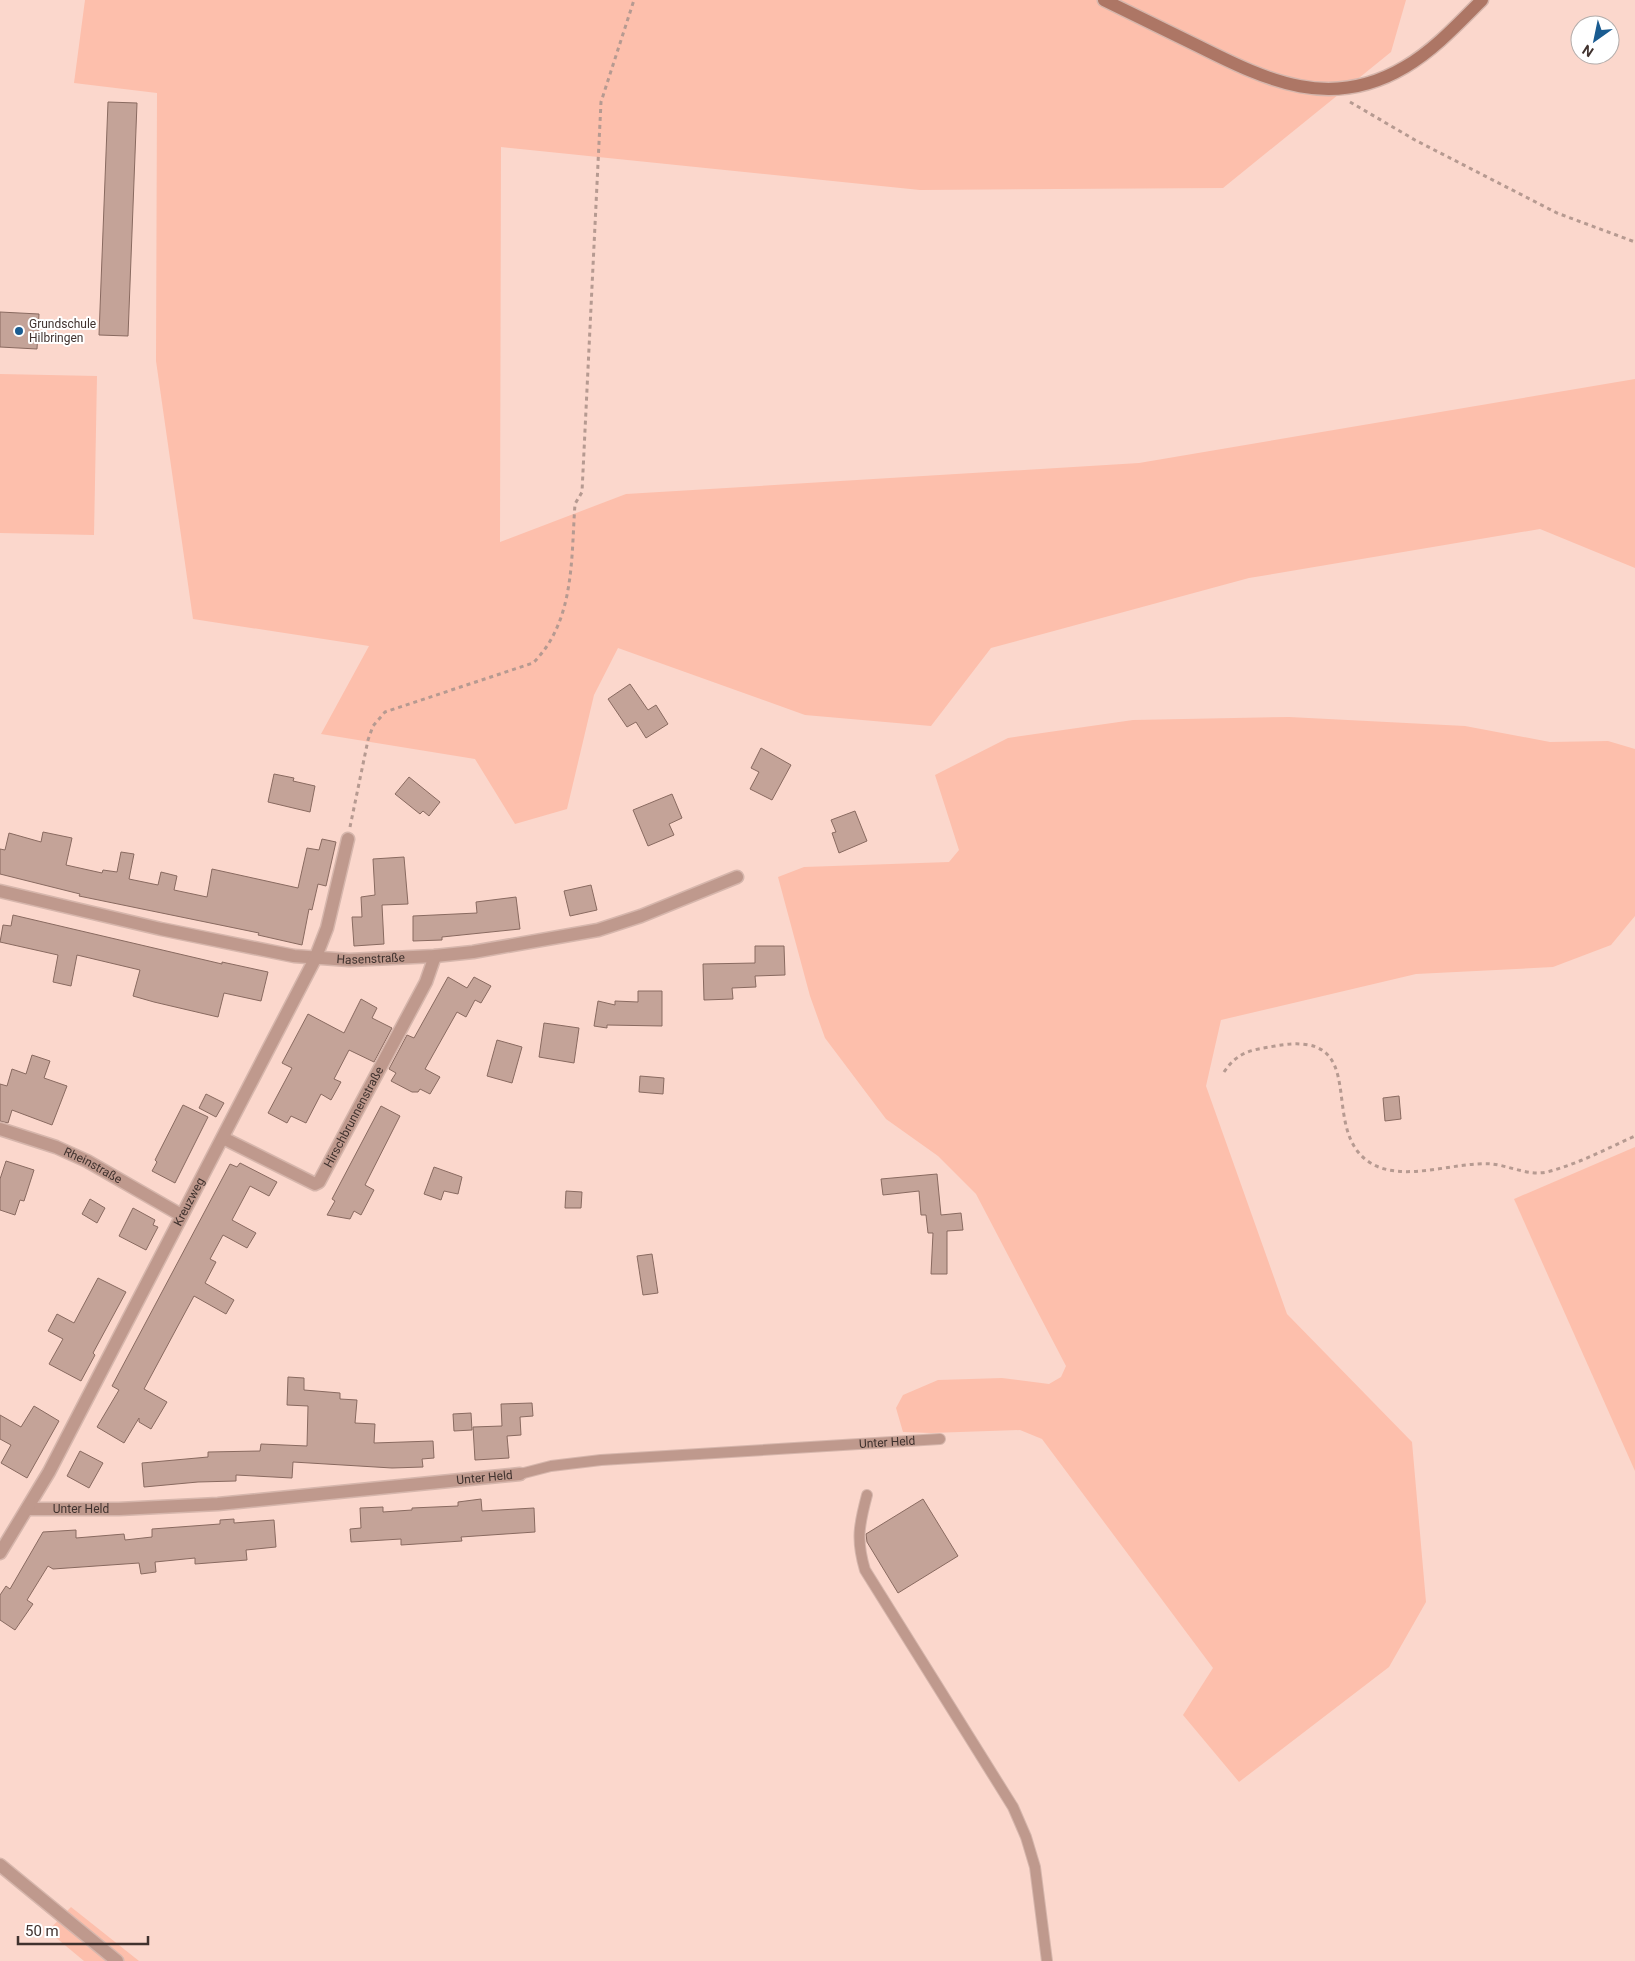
<svg xmlns="http://www.w3.org/2000/svg" width="1635" height="1961" viewBox="0 0 1635 1961" font-family="Roboto,sans-serif">
  <style>
    .green { fill: #fdbfac }
    .building { fill: #c4a398; stroke: #896a60 }
    .lines { fill: none; stroke-linecap: round; stroke-linejoin: round }
    .lane-casing { stroke: #d6b6ac; stroke-width: 12 }
    .street-casing { stroke: #d6b6ac; stroke-width: 15 }
    .secondary-casing { stroke: #d6b6ac; stroke-width: 15 }
    .path { stroke: #b69a91; stroke-width: 3; stroke-dasharray: 4 4; stroke-linecap: butt }
    .lane { stroke: #bf998d; stroke-width: 10 }
    .street { stroke: #bf998d; stroke-width: 12 }
    .secondary { stroke: #ad7665; stroke-width: 12 }
    .poi-dot { fill: #1a5c91; stroke: #fff; stroke-width: 2 }
    .labels { text-anchor: middle; stroke-width: 4; stroke-linejoin: round; paint-order: stroke }
    .poi-label { font-size: 12px; fill: #40322e; stroke: #fff; text-anchor: start }
    .street-label { font-size: 12px; fill: #40322e; stroke: #fff }
  </style>
  <rect width="100%" height="100%" fill="#fbd7cc"/>
  <g class="green">
    <polygon points="85,0 1406,0 1391,52 1223,188 920,190 501,147 500,542 626,494 1139,463 1635,379 1635,568 1540,529 1249,578 991,648 931,726 805,715 618,648 594,695 567,809 515,824 475,759 321,734 369,646 193,619 156,361 157,93 74,83"/>
    <polygon points="0,374 97,376 94,535 0,533"/>
    <polygon points="1289,717 1465,726 1550,742 1608,741 1635,749 1635,916 1611,945 1553,967 1416,974 1221,1020 1206,1086 1287,1314 1412,1442 1426,1602 1389,1667 1239,1782 1183,1715 1213,1668 1042,1439 1020,1430 931,1433 903,1432 896,1408 903,1395 938,1380 1002,1378 1049,1384 1061,1377 1066,1366 976,1194 938,1156 886,1119 825,1038 810,996 778,877 804,867 949,862 959,850 935,775 1008,738 1133,720"/>
    <polygon points="1635,1147 1635,1471 1514,1199"/>
    <polygon points="71,1907 139,1961 84,1961 48,1931"/>
  </g>
  <g class="building">
    <polygon points="108,102 137,103 128,336 99,335"/>
    <polygon points="0,312 39,314 37,349 0,347"/>
    <polygon points="630,684 648,710 656,705 668,724 646,738 636,722 627,727 608,699"/>
    <polygon points="761,748 791,765 772,800 750,789 759,772 751,768"/>
    <polygon points="274,774 294,778 293,781 315,786 310,812 268,802"/>
    <polygon points="409,777 440,802 429,816 423,811 420,814 395,794"/>
    <polygon points="672,794 682,818 669,824 674,835 648,846 633,810"/>
    <polygon points="855,811 867,841 839,853 832,833 836,832 831,820"/>
    <polygon points="43,832 72,838 66,865 102,873 103,870 117,872 121,852 134,854 129,879 158,885 161,872 177,876 174,890 207,897 212,869 298,888 307,848 319,850 322,839 336,842 326,886 318,884 312,910 309,909 302,945 258,935 259,933 79,896 80,894 0,874 0,849 5,850 9,833 41,842"/>
    <polygon points="404,857 408,904 382,905 384,944 354,946 352,917 362,917 361,897 375,895 373,859"/>
    <polygon points="591,885 597,910 570,916 564,891"/>
    <polygon points="516,897 520,929 442,937 442,940 413,941 413,916 477,913 476,902"/>
    <polygon points="13,915 222,964 222,962 268,972 261,1001 224,993 218,1017 154,1002 133,996 140,970 77,955 71,986 53,982 58,955 0,942 3,925 11,926"/>
    <polygon points="755,946 784,946 785,975 755,976 756,987 732,988 733,999 704,1000 703,964 755,963"/>
    <polygon points="448,977 467,988 474,977 491,986 481,1003 475,1000 466,1017 457,1012 425,1069 440,1077 430,1094 420,1089 418,1092 412,1092 391,1081 396,1073 389,1069 407,1035 414,1038"/>
    <polygon points="638,991 662,991 662,1026 607,1025 607,1028 594,1026 598,1001 615,1005 615,1001 638,1002"/>
    <polygon points="361,999 377,1008 372,1018 392,1028 374,1062 349,1050 334,1079 341,1082 331,1100 321,1094 306,1123 291,1116 287,1123 268,1113 292,1068 282,1063 308,1014 344,1033"/>
    <polygon points="544,1023 579,1028 574,1063 539,1057"/>
    <polygon points="497,1040 522,1047 512,1083 487,1076"/>
    <polygon points="32,1055 50,1061 44,1078 67,1086 52,1125 12,1110 8,1123 0,1121 0,1084 7,1086 12,1069 26,1074"/>
    <polygon points="640,1076 664,1078 663,1094 639,1092"/>
    <polygon points="206,1094 224,1103 216,1117 199,1108"/>
    <polygon points="1399,1096 1401,1119 1385,1121 1383,1098"/>
    <polygon points="183,1105 208,1117 175,1183 152,1171 157,1162 155,1160"/>
    <polygon points="381,1106 400,1116 365,1185 374,1190 361,1215 354,1211 350,1219 327,1215 335,1201 332,1199"/>
    <polygon points="6,1161 34,1170 24,1201 20,1200 15,1215 0,1210 0,1179"/>
    <polygon points="240,1163 277,1182 269,1196 250,1186 232,1220 256,1233 247,1248 223,1235 210,1259 216,1262 205,1283 234,1300 226,1314 194,1296 144,1389 167,1402 151,1429 139,1422 139,1418 124,1443 97,1427 119,1390 112,1386 230,1164 237,1167"/>
    <polygon points="434,1167 462,1177 458,1194 444,1191 441,1200 424,1194"/>
    <polygon points="937,1174 941,1215 961,1213 963,1230 947,1231 947,1274 931,1274 933,1233 928,1233 926,1215 921,1215 919,1191 883,1195 881,1179"/>
    <polygon points="566,1191 582,1192 581,1208 565,1208"/>
    <polygon points="90,1199 105,1208 97,1223 82,1214"/>
    <polygon points="133,1208 155,1220 153,1225 158,1227 146,1250 119,1236"/>
    <polygon points="652,1254 658,1293 643,1295 637,1256"/>
    <polygon points="98,1278 126,1292 93,1353 95,1355 81,1381 49,1364 63,1339 48,1331 57,1314 74,1323"/>
    <polygon points="288,1377 304,1378 304,1390 340,1393 340,1399 357,1400 355,1423 375,1424 374,1443 433,1441 434,1458 422,1459 423,1467 392,1468 293,1462 292,1478 236,1475 236,1481 198,1482 144,1487 142,1463 208,1457 208,1452 260,1451 261,1444 307,1446 308,1406 287,1405"/>
    <polygon points="532,1403 533,1416 520,1417 521,1435 507,1436 509,1458 475,1460 473,1427 502,1426 501,1404"/>
    <polygon points="34,1406 59,1421 27,1478 1,1463 11,1445 0,1439 0,1415 21,1427"/>
    <polygon points="471,1413 472,1430 454,1431 453,1414"/>
    <polygon points="80,1451 103,1463 89,1488 67,1476"/>
    <polygon points="481,1499 482,1511 534,1508 535,1532 461,1537 462,1541 401,1545 401,1539 351,1542 350,1529 361,1528 360,1508 383,1507 383,1512 412,1510 412,1508 458,1506 458,1502"/>
    <polygon points="923,1499 958,1556 898,1593 867,1542 866,1534"/>
    <polygon points="234,1519 234,1523 274,1520 276,1547 246,1550 247,1560 195,1564 195,1558 155,1562 156,1572 141,1574 139,1563 53,1569 48,1566 27,1600 33,1604 15,1630 0,1620 0,1595 6,1586 10,1589 43,1532 76,1530 76,1538 124,1534 125,1540 152,1537 152,1529 220,1524 220,1520"/>
  </g>
  <g class="lines">
    <defs>
      <g id="lane">
        <path id="s1" d="M520,1474L551,1466L601,1460L940,1439"/>
        <path d="M867,1495C859,1525 856,1540 865,1570L1013,1807L1026,1837L1035,1867L1047,1961"/>
      </g>
      <g id="street">
        <path id="s2" d="M0,891L161,929L294,956L349,960L435,956L473,952L598,930L641,916L737,877"/>
        <path id="s3" d="M0,1129L56,1147L87,1161L181,1215"/>
        <path id="s4" d="M223,1138L315,1184L319,1182L426,982L435,956"/>
        <path id="s5" d="M27,1509H119L218,1504L520,1474"/>
        <path id="s6" d="M0,1553L49,1472L315,959L327,928L348,839"/>
        <polyline points="0,1865 117,1961"/>
      </g>
      <path id="secondary" d="M1104,0C1136,16 1168,31 1200,47C1268,81 1331,111 1405,67C1434,50 1458,24 1482,0"/>
    </defs>
    <use href="#lane" class="lane-casing"/>
    <use href="#street" class="street-casing"/>
    <use href="#secondary" class="secondary-casing"/>
    <g class="path">
      <polyline points="1350,102 1415,140 1557,213 1635,242"/>
      <path d="M350,827L368,740L373,726L385,712L533,663C575,621 571,559 575,504L582,492L601,102L634,0"/>
      <path d="M1224,1072C1238,1051 1252,1050 1275,1046C1374,1028 1317,1127 1369,1162C1402,1184 1455,1161 1492,1164C1510,1166 1529,1176 1547,1172C1578,1164 1606,1149 1635,1136"/>
    </g>
    <use href="#lane" class="lane"/>
    <use href="#street" class="street"/>
    <use href="#secondary" class="secondary"/>
  </g>
  <circle class="poi-dot" cx="19" cy="331" r="5"/>
  <g class="labels">
    <g class="poi-label">
      <text x="29" y="328">Grundschule<tspan x="29" dy="14">Hilbringen</tspan></text>
    </g>
    <g class="street-label">
      <text dy="4" stroke="none"><textPath href="#s2" startOffset="378">Hasenstraße</textPath></text>
      <text dy="4" stroke="none"><textPath href="#s4" startOffset="181">Hirschbrunnenstraße</textPath></text>
      <text dy="4" stroke="none"><textPath href="#s3" startOffset="100">Rheinstraße</textPath></text>
      <text dy="4" stroke="none"><textPath href="#s6" startOffset="399">Kreuzweg</textPath></text>
      <text dy="4" stroke="none"><textPath href="#s1" startOffset="369">Unter Held</textPath></text>
      <text dy="4" stroke="none"><textPath href="#s5" startOffset="459">Unter Held</textPath></text>
      <text dy="4" stroke="none"><textPath href="#s5" startOffset="54">Unter Held</textPath></text>
    </g>
  </g>
  <g transform="translate(1595 40) rotate(213)"><circle r="24" fill="#ffffff" stroke="#b3adab"/>
  <path d="M0-4L9 19L0 12L-9 19Z" fill="#1a5c91"/>
  <text y="-8" font-size="14" font-weight="bold" text-anchor="middle" fill="#40322e">N</text>
  </g>
  <path d="M18 1936v8h130v-8" fill="none" stroke="#40322e" stroke-width="2.5"/>
  <text x="25" y="1936" font-size="15" fill="#40322e" stroke="#ffffff" stroke-width="4" paint-order="stroke">50 m</text>
</svg>
